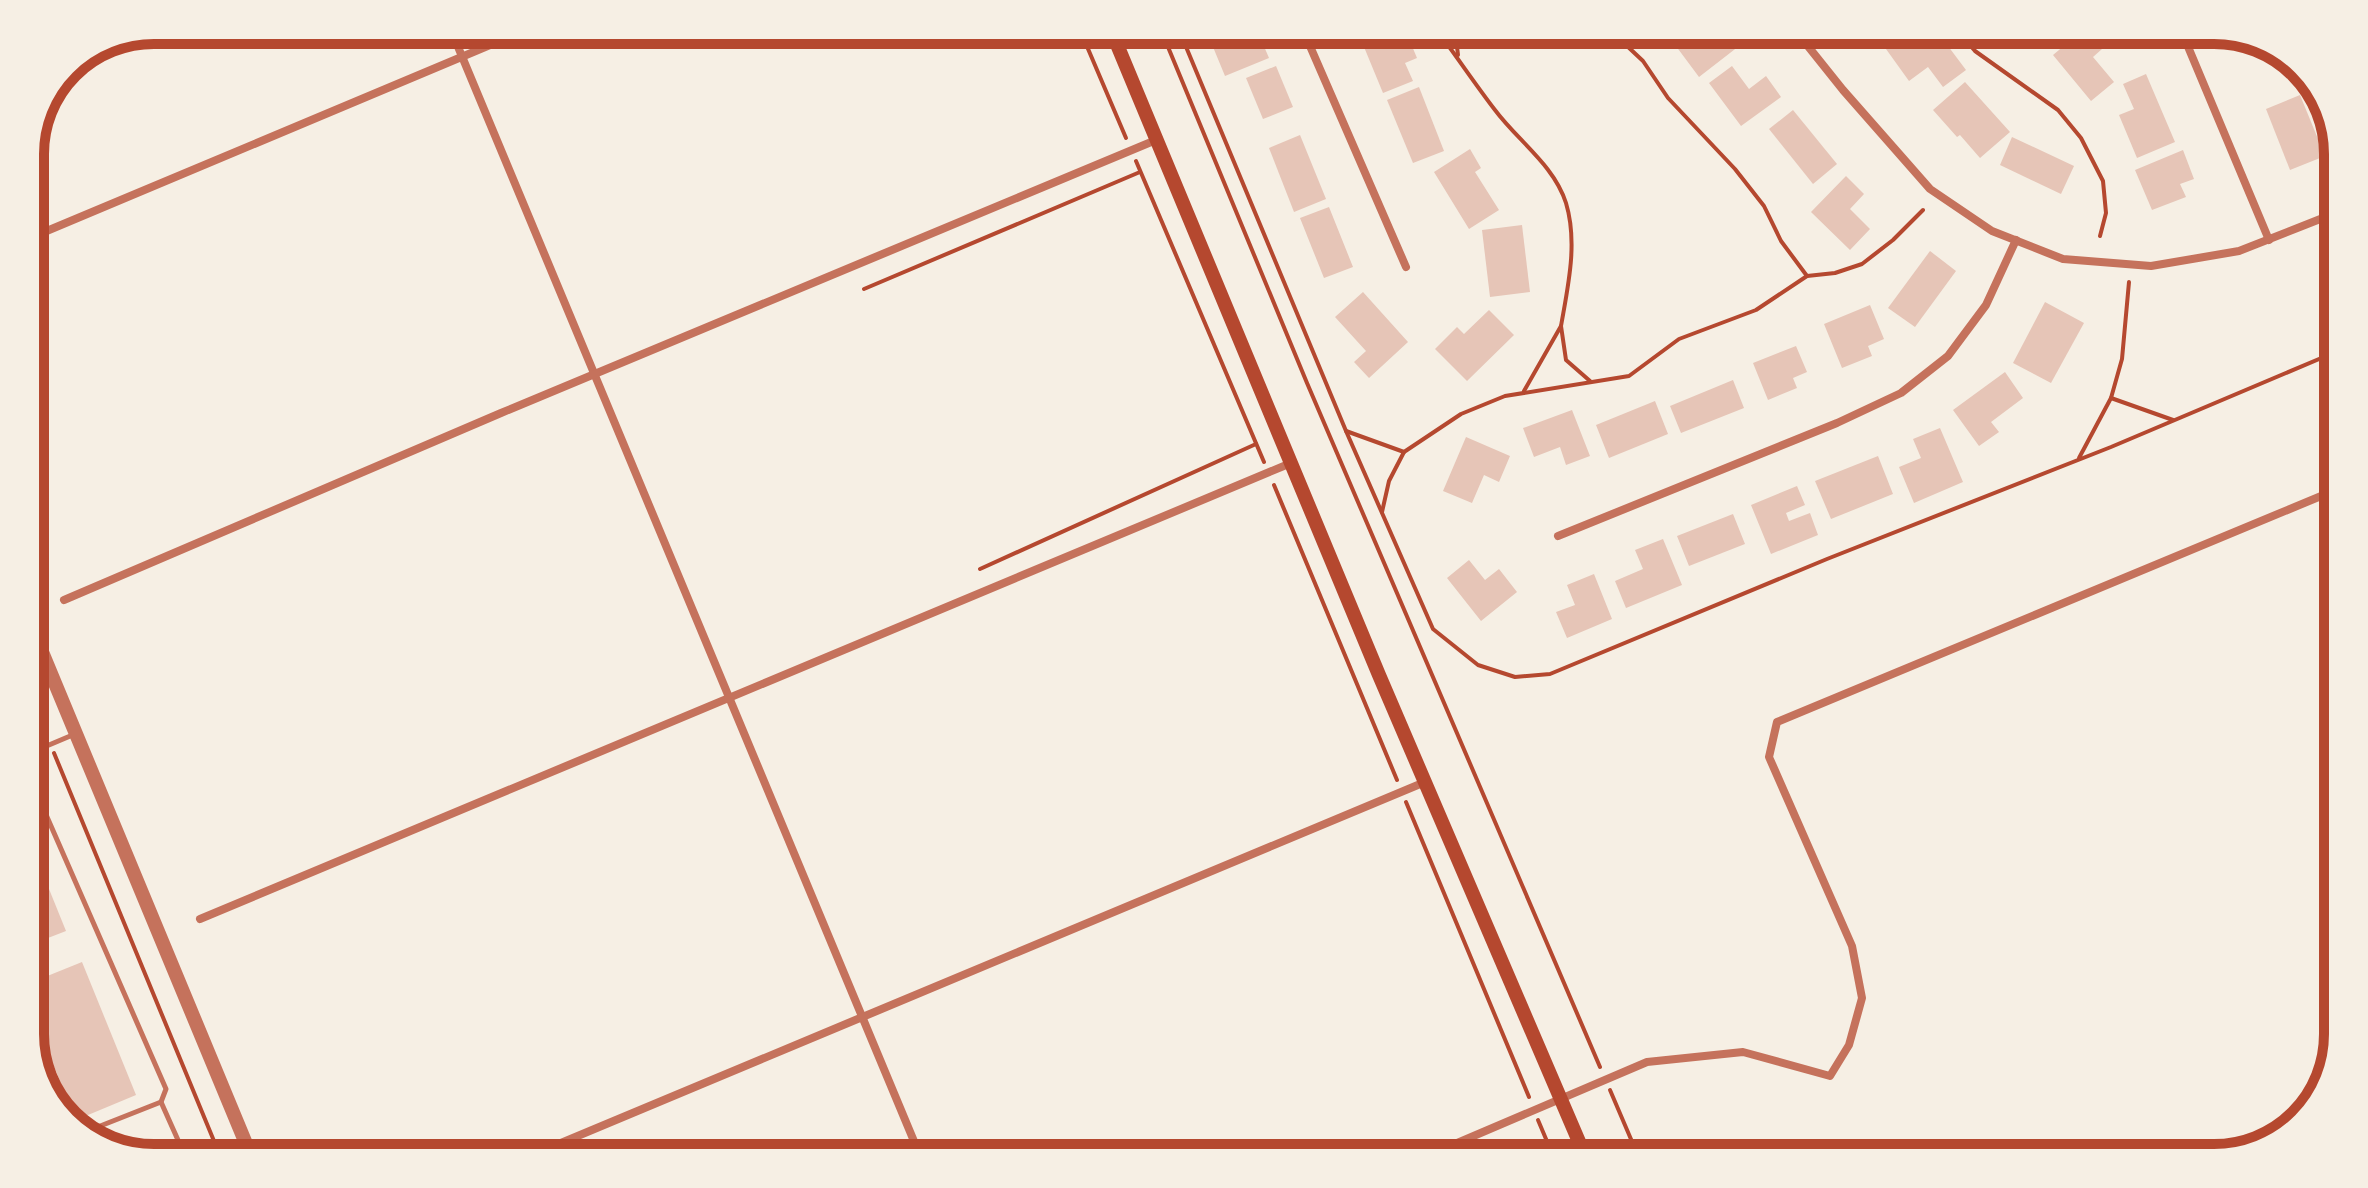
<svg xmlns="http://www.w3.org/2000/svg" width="2368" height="1188" viewBox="0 0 2368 1188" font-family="Commissioner,sans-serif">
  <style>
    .building { fill: #e6c5b7 }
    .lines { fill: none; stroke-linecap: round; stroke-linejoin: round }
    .path { stroke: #b5482f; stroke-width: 4 }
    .service { stroke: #c5725c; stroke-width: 5 }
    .minor { stroke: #c5725c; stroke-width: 8 }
    .tertiary { stroke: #c5725c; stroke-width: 14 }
    .secondary { stroke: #b5482f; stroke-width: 14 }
    .rim { fill: none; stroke: #b5482f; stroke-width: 10 }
  </style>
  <rect width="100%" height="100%" fill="#f6efe4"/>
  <g class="building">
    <polygon points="1206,30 1243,30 1245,34 1257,30 1269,58 1225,76"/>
    <polygon points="1357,30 1391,30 1397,44 1409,39 1417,58 1405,63 1413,81 1383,93"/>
    <polygon points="1664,30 1704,30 1707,34 1713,30 1727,30 1739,46 1699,77"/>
    <polygon points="1912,30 1936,30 1966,70 1943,87 1928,67 1909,81 1886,49"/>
    <polygon points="2083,30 2086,30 2102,49 2093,57 2114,82 2091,101 2053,55"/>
    <polygon points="1276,66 1293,107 1263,119 1246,78"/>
    <polygon points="1732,66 1749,89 1766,76 1781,97 1741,126 1709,83"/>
    <polygon points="2146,74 2175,142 2137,158 2119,115 2134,109 2123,84"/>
    <polygon points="1965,82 2010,132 1980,158 1960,135 1957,137 1933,110"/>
    <polygon points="1419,87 1444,151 1413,163 1387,100"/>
    <polygon points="2300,95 2325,156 2290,170 2266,109"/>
    <polygon points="1793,110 1837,164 1813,184 1769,129"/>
    <polygon points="1300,135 1326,199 1294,212 1269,148"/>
    <polygon points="2012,137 2074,166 2061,194 2000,165"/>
    <polygon points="1470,149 1481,168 1475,172 1499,210 1469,229 1434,172"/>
    <polygon points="2183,150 2194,179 2180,184 2186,197 2152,210 2135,170"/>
    <polygon points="1846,176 1864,194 1850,209 1870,229 1850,250 1811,212"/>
    <polygon points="1329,207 1353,267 1324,278 1300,218"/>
    <polygon points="1522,225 1530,292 1490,297 1482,230"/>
    <polygon points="1930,251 1956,271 1915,327 1888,308"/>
    <polygon points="1363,292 1408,342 1369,378 1354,362 1366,351 1335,317"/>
    <polygon points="2045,302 2084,323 2051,383 2013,363"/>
    <polygon points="1870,305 1884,339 1868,346 1872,356 1842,368 1824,324"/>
    <polygon points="1489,310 1514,335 1467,381 1435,349 1457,327 1464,334"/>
    <polygon points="1796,346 1807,372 1793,378 1797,388 1768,400 1753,363"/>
    <polygon points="2005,372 2023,398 1991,422 1999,432 1979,446 1953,410"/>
    <polygon points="1733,380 1744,408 1681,433 1670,406"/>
    <polygon points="1655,401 1668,434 1609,458 1596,425"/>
    <polygon points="1572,410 1590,456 1566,465 1560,447 1534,457 1523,428"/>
    <polygon points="1940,428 1963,482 1914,503 1899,467 1921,458 1913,439"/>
    <polygon points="1466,437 1510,456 1499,482 1484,475 1472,503 1443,491"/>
    <polygon points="1878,456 1893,494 1831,519 1815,481"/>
    <polygon points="1797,486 1805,505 1786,513 1789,521 1810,513 1818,535 1771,554 1751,505"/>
    <polygon points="1733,514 1745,544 1689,566 1677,536"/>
    <polygon points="1663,539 1682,585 1626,608 1615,581 1643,569 1635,550"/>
    <polygon points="1469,560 1485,580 1499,569 1517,592 1481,621 1447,578"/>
    <polygon points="1594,574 1612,619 1567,638 1556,612 1575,605 1567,585"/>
    <polygon points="30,842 66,931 30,945"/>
    <polygon points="82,962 136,1095 76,1120 30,1008 30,983"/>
  </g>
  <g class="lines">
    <g class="path">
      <polyline points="1080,30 1126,138"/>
      <polyline points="1161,30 1307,383 1600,1067"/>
      <polyline points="1179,30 1346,431 1433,629 1478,665 1515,677 1550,674 1827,559 2111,447 2338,351"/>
      <path d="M1437,30C1457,57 1475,84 1495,110C1518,141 1554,165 1566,203C1578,243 1568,286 1561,326"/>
      <polyline points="1455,30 1458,55"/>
      <polyline points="1610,30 1643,61 1668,98 1735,169 1764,206 1781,241 1807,276"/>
      <polyline points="1957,30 1975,51 2058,110 2081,138 2103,181 2106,213 2100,236"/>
      <polyline points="1965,39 1967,30"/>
      <polyline points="1136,161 1264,462"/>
      <polyline points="864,289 1140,172"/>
      <polyline points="1524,391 1561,326 1566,360 1590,381"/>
      <polyline points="2111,398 2173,420"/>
      <polyline points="1346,431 1404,452 1389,481 1382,512"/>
      <polyline points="1404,452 1461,414 1505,396 1629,376 1679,339 1756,310 1807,276 1835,273 1862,264 1893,240 1923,210"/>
      <polyline points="2079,458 2111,398 2122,359 2129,282"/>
      <polyline points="1274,485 1397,780"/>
      <polyline points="980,569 1256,444"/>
      <polyline points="30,696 46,734"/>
      <polyline points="54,753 221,1158"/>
      <polyline points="1406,802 1529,1097"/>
      <polyline points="1610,1090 1639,1158"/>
      <polyline points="1538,1120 1554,1158"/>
    </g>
    <g class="service">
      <polyline points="30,753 75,734"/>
      <polyline points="30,778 166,1089 161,1102 85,1132"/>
      <polyline points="161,1102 186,1158"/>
    </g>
    <g class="minor">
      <polyline points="451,30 921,1158"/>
      <polyline points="1303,30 1406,267"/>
      <polyline points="1795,30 1843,90 1930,189 1992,231 2063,259 2151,266 2239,251 2338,212"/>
      <polyline points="2181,30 2269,240"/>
      <polyline points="30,238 526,30"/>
      <polyline points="1558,536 1837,423 1901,393 1948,356 1986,305 2016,240"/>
      <polyline points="64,600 501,413 1156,140"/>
      <polyline points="200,919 1291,463"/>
      <polyline points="525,1158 1425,782"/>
      <polyline points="1422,1158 1647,1062 1743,1052 1830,1076 1849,1045 1862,998 1852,946 1769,757 1777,722 2338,489"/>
    </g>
    <polyline class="tertiary" points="30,623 252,1158"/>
    <polyline class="secondary" points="1111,30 1379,675 1586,1158"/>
  </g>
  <path d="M0 0H2368V1188H0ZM154 44H2214A110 110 0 0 1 2324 154V1034A110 110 0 0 1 2214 1144H154A110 110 0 0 1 44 1034V154A110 110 0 0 1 154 44Z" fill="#f6efe4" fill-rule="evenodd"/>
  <path class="rim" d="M154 44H2214A110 110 0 0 1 2324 154V1034A110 110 0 0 1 2214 1144H154A110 110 0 0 1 44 1034V154A110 110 0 0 1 154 44Z"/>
</svg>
